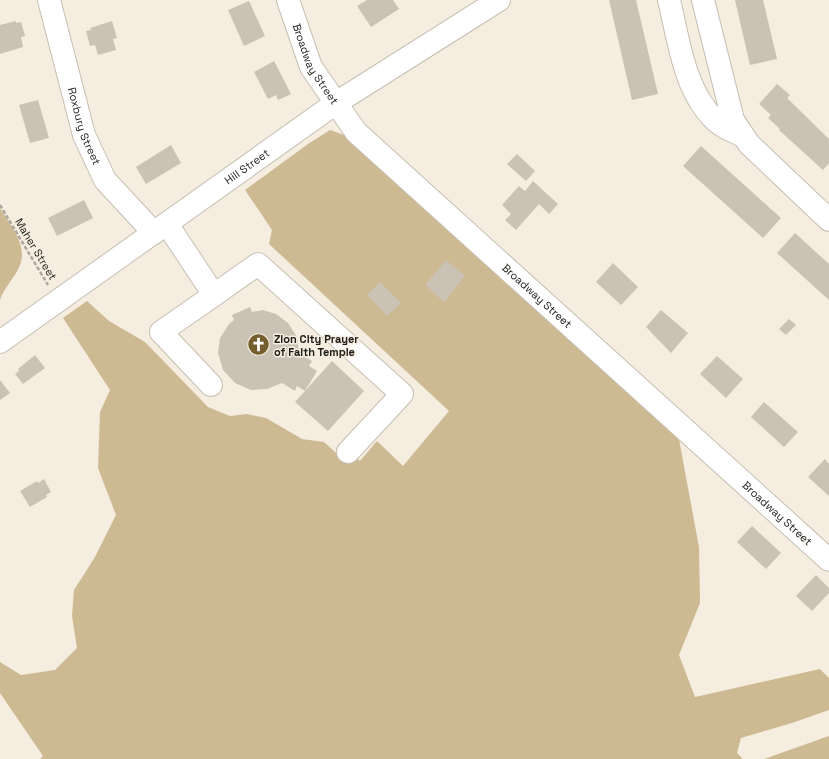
<svg xmlns="http://www.w3.org/2000/svg" width="829" height="759" viewBox="0 0 829 759" font-family="'Space Grotesk',sans-serif">
  <style>
    .green { fill: #ceba92 }
    .building { fill: #c9c2b5 }
    .lines { fill: none; stroke-linecap: round; stroke-linejoin: round }
    .minor-casing { stroke: #c6bfb2; stroke-width: 24 }
    .path { stroke: #ada79d; stroke-width: 2.5; stroke-dasharray: 4 2; stroke-linecap: butt }
    .minor { stroke: #fff; stroke-width: 22 }
    .labels { text-anchor: middle; stroke-width: 3; stroke-linejoin: round; paint-order: stroke }
    .street-label { font-size: 11px; fill: #1d1b16; stroke: #f4ede0 }
    .poi-label { font-size: 11px; font-weight: bold; fill: #1d1b16; stroke: #f4ede0; text-anchor: start }
  </style>
  <rect width="100%" height="100%" fill="#f4ede0"/>
  <g class="green">
    <polygon points="330,130 347,136 678,434 699,547 700,603 679,655 695,697 820,669 829,678 829,710 792,723 741,738 737,753 743,759 40,759 43,756 0,693 0,662 21,675 55,670 77,648 72,616 74,590 95,557 116,515 98,468 100,412 110,390 63,318 87,301 109,321 145,342 208,407 230,416 247,414 266,418 302,439 324,442 344,460 350,453 360,461 377,441 403,466 449,411 269,244 272,230 245,190 308,144"/>
    <path d="M0,208C10,225 28,244 20,265C15,278 4,287 0,300Z"/>
    <polygon points="829,736 829,759 764,759 826,737"/>
  </g>
  <g class="building">
    <polygon points="367,0 393,0 399,9 371,27 357,6"/>
    <polygon points="609,0 636,0 658,94 632,100"/>
    <polygon points="735,0 763,0 777,59 750,65"/>
    <polygon points="249,1 265,36 244,46 228,10"/>
    <polygon points="16,21 16,23 21,22 25,36 21,37 23,47 0,54 0,25"/>
    <polygon points="112,21 117,38 113,39 116,50 98,55 95,45 90,46 86,31 91,30 90,28"/>
    <polygon points="274,61 291,94 278,100 276,95 268,99 254,72"/>
    <polygon points="777,84 790,95 787,98 829,139 829,163 823,170 779,130 780,129 768,118 771,115 759,104"/>
    <polygon points="38,100 49,138 30,143 19,105"/>
    <polygon points="171,145 181,163 146,184 136,167"/>
    <polygon points="701,146 781,218 763,238 683,166"/>
    <polygon points="517,154 535,171 526,181 507,164"/>
    <polygon points="533,181 558,204 549,214 539,204 516,230 505,220 511,214 502,205 519,186 525,191"/>
    <polygon points="84,200 93,218 57,236 48,218"/>
    <polygon points="795,233 829,264 829,300 777,253"/>
    <polygon points="446,260 465,276 444,302 425,285"/>
    <polygon points="613,263 638,287 621,305 596,282"/>
    <polygon points="380,282 401,303 387,316 367,295"/>
    <polygon points="250,307 252,312 263,310 276,314 288,323 297,337 299,353 312,361 309,366 317,371 305,391 332,361 364,391 328,431 295,402 305,391 297,386 295,391 282,383 267,389 251,390 235,383 223,370 218,353 220,338 229,324 234,320 232,315"/>
    <polygon points="661,310 688,333 671,353 646,327"/>
    <polygon points="789,319 796,325 786,335 779,329"/>
    <polygon points="35,355 45,368 23,384 15,374 19,371 18,369"/>
    <polygon points="717,356 743,379 726,398 700,374"/>
    <polygon points="0,380 10,393 0,400"/>
    <polygon points="764,402 798,432 784,447 751,417"/>
    <polygon points="825,459 829,464 829,496 808,477"/>
    <polygon points="44,479 51,492 46,495 47,497 30,507 20,491 37,481 38,483"/>
    <polygon points="752,526 781,553 766,569 737,542"/>
    <polygon points="816,575 829,588 829,593 812,611 796,596"/>
  </g>
  <g class="lines">
    <defs>
      <g id="minor">
        <path id="s1" d="M49,0L84,135L105,180L154,233"/>
        <path id="s2" d="M288,0L311,67L356,132L829,560"/>
        <path d="M669,0C679,41 684,91 716,121C723,128 735,132 743,136"/>
        <polyline points="703,0 733,120 749,144 829,220"/>
        <polyline points="167,224 214,295 258,264 402,394 348,452"/>
        <path id="s3" d="M0,342L336,103L499,0"/>
        <polyline points="211,385 161,332 214,295"/>
      </g>
    </defs>
    <use href="#minor" class="minor-casing"/>
    <polyline class="path" points="0,205 48,285"/>
    <use href="#minor" class="minor"/>
  </g>
  <defs>
    <symbol id="church-disc" viewBox="-11 -11 22 22"><circle r="9.5" fill="#745e2e" stroke="#f4ede0"/><path d="M-1.2-6h2.4v3.5h3.3v2.4h-3.3V6h-2.4V-.1h-3.3v-2.4h3.3Z" fill="#fff"/></symbol>
  </defs>
  <g fill-rule="evenodd">
    <use href="#church-disc" x="246" y="332" width="25" height="25"/>
  </g>
  <g class="labels">
    <g class="street-label">
      <text dy="4" stroke="none"><textPath href="#s2" startOffset="70">Broadway Street</textPath></text>
      <text dy="4" stroke="none"><textPath href="#s1" startOffset="131">Roxbury Street</textPath></text>
      <text dy="4" stroke="none"><textPath href="#s3" startOffset="303">Hill Street</textPath></text>
      <text transform="translate(36 249) rotate(59)" y="4">Maher Street</text>
      <text dy="4" stroke="none"><textPath href="#s2" startOffset="394">Broadway Street</textPath></text>
      <text dy="4" stroke="none"><textPath href="#s2" startOffset="718">Broadway Street</textPath></text>
    </g>
    <g class="poi-label">
      <text x="274" y="343">Zion City Prayer<tspan x="274" dy="13">of Faith Temple</tspan></text>
    </g>
  </g>
</svg>
